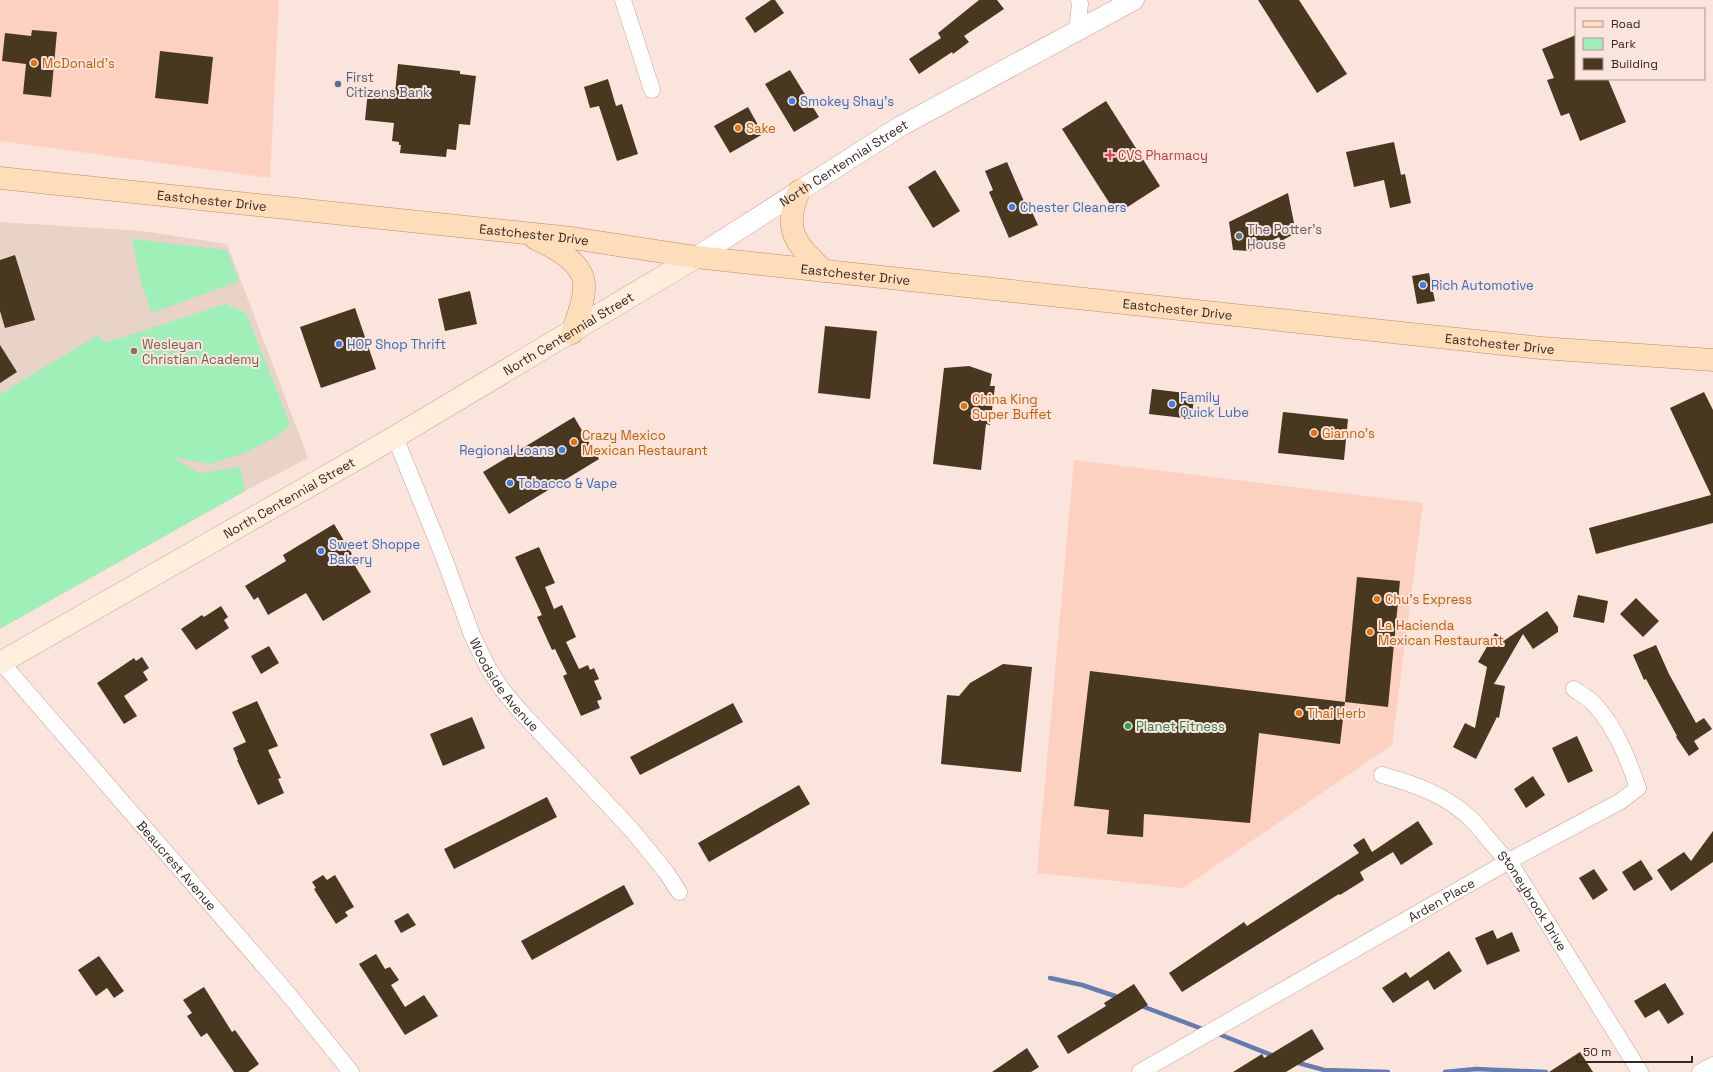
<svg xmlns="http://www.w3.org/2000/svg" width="1713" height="1072" viewBox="0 0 1713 1072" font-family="'Space Grotesk',sans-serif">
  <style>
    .built { fill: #fdd1c0 }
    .education { fill: #e9d3c8 }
    .green { fill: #9fefb9 }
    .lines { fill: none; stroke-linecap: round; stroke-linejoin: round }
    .stream { stroke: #647cb0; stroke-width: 4.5 }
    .building { fill: #48381f }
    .minor-casing { stroke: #c7a497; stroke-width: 17 }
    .tertiary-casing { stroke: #c7a497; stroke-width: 21 }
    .secondary-casing { stroke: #c7a497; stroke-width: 23 }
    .primary-casing { stroke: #b88f67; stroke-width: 23 }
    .minor { stroke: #fff; stroke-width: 16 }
    .tertiary { stroke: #fff; stroke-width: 20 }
    .secondary { stroke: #ffeedc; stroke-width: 22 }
    .primary { stroke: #feddba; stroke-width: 22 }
    .food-dot { fill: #e8710a; stroke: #fae4db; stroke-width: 1.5 }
    .service-dot { fill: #5c6f8a; stroke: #fae4db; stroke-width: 1.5 }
    .shop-dot { fill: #3f7fe0; stroke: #fae4db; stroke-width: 1.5 }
    .health-dot { fill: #e0444e; stroke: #fae4db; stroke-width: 1.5 }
    .worship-dot { fill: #6b7280; stroke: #fae4db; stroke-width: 1.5 }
    .education-dot { fill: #8d6e63; stroke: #fae4db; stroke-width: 1.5 }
    .leisure-dot { fill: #2e9e5b; stroke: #fae4db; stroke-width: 1.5 }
    .labels { text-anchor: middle; stroke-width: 4; stroke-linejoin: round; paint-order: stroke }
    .food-label { font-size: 13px; fill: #c56008; stroke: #fae4db; text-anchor: start }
    .service-label { font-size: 13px; fill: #4e5e75; stroke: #fae4db; text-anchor: start }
    .shop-label { font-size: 13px; fill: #366cbe; stroke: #fae4db; text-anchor: start }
    .health-label { font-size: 13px; fill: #be3a42; stroke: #fae4db; text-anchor: start }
    .street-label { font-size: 13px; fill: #352823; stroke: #fae4db }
    .worship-label { font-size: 13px; fill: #5b616d; stroke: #fae4db; text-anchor: start }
    .education-label { font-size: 13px; fill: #785e54; stroke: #fae4db; text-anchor: start }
    .leisure-label { font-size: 13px; fill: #27864d; stroke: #fae4db; text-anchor: start }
  </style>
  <rect width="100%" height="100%" fill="#fae4db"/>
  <g class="built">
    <polygon points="0,0 279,0 270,178 0,141"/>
    <polygon points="1074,460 1423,503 1392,745 1183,888 1037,873"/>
  </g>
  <polygon class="education" points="0,222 142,231 227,244 308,458 245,491 0,629"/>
  <g class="green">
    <polygon points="132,239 227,250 239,281 152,313 141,283"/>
    <polygon points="225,304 246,313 290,424 278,436 245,453 210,464 171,457 200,473 240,467 245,491 3,627 0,626 0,394 98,335 105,343"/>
  </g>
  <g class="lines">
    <g class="stream">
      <polyline points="1050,978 1082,985 1121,998"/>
      <polyline points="1139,1005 1205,1030"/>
      <polyline points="1216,1033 1274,1056"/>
      <polyline points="1295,1062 1324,1070 1388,1072"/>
      <polyline points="1445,1072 1476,1069 1546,1072"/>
    </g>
  </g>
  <g class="building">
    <polygon points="771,0 775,0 784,13 755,33 745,18"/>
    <polygon points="979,0 997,0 1004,9 964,36 969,42 953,54 952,52 919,74 909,59 941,38 938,33"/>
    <polygon points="1258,0 1299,0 1347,74 1317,93"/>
    <polygon points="32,30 57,32 51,97 23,94 26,64 2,61 5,33 31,36"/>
    <polygon points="1576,35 1576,79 1608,79 1626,122 1580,141 1569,113 1561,116 1547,80 1554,78 1542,49"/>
    <polygon points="160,51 213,57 208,104 155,98"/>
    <polygon points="398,64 460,71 460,74 476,76 470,125 459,124 456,150 447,149 446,157 400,153 401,145 399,145 399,142 392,141 394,123 365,120 368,90 395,93"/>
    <polygon points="790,70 819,117 794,132 765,84"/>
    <polygon points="608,79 616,106 622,104 638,154 617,161 599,106 590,108 584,87"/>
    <polygon points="1106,101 1160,186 1126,208 1110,204 1062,129"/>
    <polygon points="748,107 763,134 730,153 714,126"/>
    <polygon points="1394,142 1401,175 1405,174 1411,203 1390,208 1384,180 1354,187 1346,152"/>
    <polygon points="1007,162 1029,213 1032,212 1038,225 1009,238 989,192 993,190 985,171"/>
    <polygon points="935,170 960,211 933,228 908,187"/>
    <polygon points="1288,193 1296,233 1281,241 1279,237 1250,251 1233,250 1229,222"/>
    <polygon points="15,255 35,320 5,328 0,311 0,260"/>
    <polygon points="1429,273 1435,301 1417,304 1412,276"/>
    <polygon points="470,291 477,324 445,331 438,299"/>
    <polygon points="355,308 376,369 321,388 300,327"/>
    <polygon points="825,326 877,331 870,399 818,393"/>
    <polygon points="0,345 17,372 0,383"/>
    <polygon points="969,366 992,374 990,386 995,386 990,425 986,424 981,470 933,464 944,368"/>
    <polygon points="1152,389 1194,394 1192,419 1149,414"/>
    <polygon points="1704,392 1713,410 1713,523 1596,554 1589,528 1711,495 1670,408"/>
    <polygon points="1283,412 1348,419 1344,460 1278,453"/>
    <polygon points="574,417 599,459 509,514 483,472"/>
    <polygon points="334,524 352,554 349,556 371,592 323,621 306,593 268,615 258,597 254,600 245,586 286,561 283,555"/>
    <polygon points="539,547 555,583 545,587 554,609 562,605 576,637 566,642 579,669 588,665 590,670 594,668 599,679 594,681 602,699 597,701 600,708 581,716 563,676 567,674 555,649 552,650 537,617 542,615 515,557"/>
    <polygon points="1357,577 1400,581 1388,707 1345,702"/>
    <polygon points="1578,595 1608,601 1604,623 1573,617"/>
    <polygon points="1636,598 1659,621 1643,637 1620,614"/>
    <polygon points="221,606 228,617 224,620 229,628 196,650 181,629 202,615 204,617"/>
    <polygon points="1547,611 1558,627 1558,632 1533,649 1523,634 1494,684 1505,686 1499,718 1497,717 1476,759 1453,747 1465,723 1475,728 1487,667 1478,662 1495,633 1505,640"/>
    <polygon points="1656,645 1669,674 1696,723 1704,718 1712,729 1694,741 1699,749 1689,756 1676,737 1677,736 1646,679 1644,680 1633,655"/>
    <polygon points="269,646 279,663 261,674 251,656"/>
    <polygon points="142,657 149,668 143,672 148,680 124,696 137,716 124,724 97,683 134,658 136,661"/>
    <polygon points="1003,664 1032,667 1021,772 941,764 947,695 959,696 970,683"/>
    <polygon points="1090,671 1345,702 1340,744 1259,733 1250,823 1144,814 1143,837 1107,834 1109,810 1074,806"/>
    <polygon points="257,701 278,746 268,750 281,778 278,779 284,793 258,805 237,760 238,760 233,748 246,742 232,712"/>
    <polygon points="733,703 743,722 640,775 630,757"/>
    <polygon points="472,717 485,748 443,766 430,734"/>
    <polygon points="1577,736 1593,771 1568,783 1552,748"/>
    <polygon points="1533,776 1545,795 1526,808 1514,789"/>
    <polygon points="799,785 810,804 709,862 698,843"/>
    <polygon points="547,797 557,817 454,869 444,849"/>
    <polygon points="1418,821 1433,844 1401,865 1393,852 1360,872 1364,880 1340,895 1339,894 1182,992 1169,973 1244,922 1247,926 1359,853 1353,845 1364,838 1372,852"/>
    <polygon points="1713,831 1713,862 1671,891 1657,870 1684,852 1691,861"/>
    <polygon points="1641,860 1653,879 1634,891 1622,872"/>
    <polygon points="1594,869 1608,890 1593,900 1579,878"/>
    <polygon points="323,875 327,880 335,875 354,907 345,912 348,916 336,924 314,889 316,888 312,882"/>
    <polygon points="624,885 634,904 532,960 521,941"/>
    <polygon points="408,913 416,925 401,933 394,921"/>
    <polygon points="1493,930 1497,939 1512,932 1520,951 1487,965 1475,938"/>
    <polygon points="1449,951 1462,971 1434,990 1428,980 1393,1003 1382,988 1406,972 1410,978"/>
    <polygon points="376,954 385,969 390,967 399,980 391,985 405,1007 424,995 438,1016 405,1035 359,964"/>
    <polygon points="99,956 124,991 114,998 107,988 96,996 78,970"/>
    <polygon points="1665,983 1684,1014 1668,1024 1659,1010 1645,1018 1634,1001"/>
    <polygon points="1134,984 1148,1005 1068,1054 1057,1036 1106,1006 1104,1003"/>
    <polygon points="204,987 232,1032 235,1030 259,1064 248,1072 234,1072 207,1033 201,1037 187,1016 192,1013 183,1000"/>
    <polygon points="1312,1029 1324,1049 1286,1072 1233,1072 1262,1054 1264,1058"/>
    <polygon points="1027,1048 1039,1067 1031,1072 992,1072"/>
    <polygon points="1580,1052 1593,1072 1549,1072"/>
  </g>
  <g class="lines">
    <defs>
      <g id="minor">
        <polyline points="623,0 652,90"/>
        <polyline points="1077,31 1080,4 1079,0"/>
        <path id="s1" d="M395,437L444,558L472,635L487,666L501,688L519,710L631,829L666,872L679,892"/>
        <path id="s2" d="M1,662L284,989L351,1072"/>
        <path id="s3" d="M1382,775C1414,784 1447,795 1472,820C1485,833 1494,849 1509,861L1640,1072"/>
        <path id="s4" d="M1140,1072L1509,861L1621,801L1638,788C1628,759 1617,730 1596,706C1590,699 1581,694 1574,689"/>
        <polyline points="1700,1072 1713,1065"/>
      </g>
      <g id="tertiary">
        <path id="s5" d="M696,257L901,126L1134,0"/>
      </g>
      <g id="secondary">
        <path id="s6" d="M0,663L395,437L696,257"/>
      </g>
      <g id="primary">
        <path id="s7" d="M0,178L572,238L696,257L1541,348L1713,360"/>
        <path d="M799,191C782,230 796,244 824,271"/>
        <path d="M536,239C554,247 585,263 584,287C584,303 577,318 572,333"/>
      </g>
    </defs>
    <use href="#minor" class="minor-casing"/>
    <use href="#tertiary" class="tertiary-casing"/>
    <use href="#secondary" class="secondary-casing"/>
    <use href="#primary" class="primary-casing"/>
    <use href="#minor" class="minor"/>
    <use href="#tertiary" class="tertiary"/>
    <use href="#secondary" class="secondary"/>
    <use href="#primary" class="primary"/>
  </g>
  <g class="food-dot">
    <circle cx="34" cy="63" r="4"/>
    <circle cx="738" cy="128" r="4"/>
    <circle cx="964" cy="406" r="4"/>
    <circle cx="1314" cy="433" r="4"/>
    <circle cx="574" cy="442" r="4"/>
    <circle cx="1377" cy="599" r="4"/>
    <circle cx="1370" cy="632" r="4"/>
    <circle cx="1299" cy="713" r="4"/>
  </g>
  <circle class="service-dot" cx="338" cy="84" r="4"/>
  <g class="shop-dot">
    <circle cx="792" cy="101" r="4"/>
    <circle cx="1012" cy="207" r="4"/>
    <circle cx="1423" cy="285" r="4"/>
    <circle cx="339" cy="344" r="4"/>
    <circle cx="1172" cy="404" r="4"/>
    <circle cx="562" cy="450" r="4"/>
    <circle cx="510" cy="483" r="4"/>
    <circle cx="321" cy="551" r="4"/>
  </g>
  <path class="health-dot" d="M1108 149h4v4h4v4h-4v4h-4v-4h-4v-4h4z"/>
  <circle class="worship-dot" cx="1239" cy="236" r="4"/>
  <circle class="education-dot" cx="134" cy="351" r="4"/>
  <circle class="leisure-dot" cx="1128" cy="726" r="4"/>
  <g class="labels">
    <g class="food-label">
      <text x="42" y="68">McDonald's</text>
      <text x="746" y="133">Sake</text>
      <text x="972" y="404">China King<tspan x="972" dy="15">Super Buffet</tspan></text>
      <text x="1322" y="438">Gianno's</text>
      <text x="582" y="440">Crazy Mexico<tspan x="582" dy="15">Mexican Restaurant</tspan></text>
      <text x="1385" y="604">Chu's Express</text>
      <text x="1378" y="630">La Hacienda<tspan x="1378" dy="15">Mexican Restaurant</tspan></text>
      <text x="1307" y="718">Thai Herb</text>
    </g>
    <g class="service-label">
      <text x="346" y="82">First<tspan x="346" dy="15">Citizens Bank</tspan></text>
    </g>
    <g class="shop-label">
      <text x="800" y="106">Smokey Shay's</text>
      <text x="1020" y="212">Chester Cleaners</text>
      <text x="1431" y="290">Rich Automotive</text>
      <text x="347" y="349">HOP Shop Thrift</text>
      <text x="1180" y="402">Family<tspan x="1180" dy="15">Quick Lube</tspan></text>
      <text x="554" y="455" text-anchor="end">Regional Loans</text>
      <text x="518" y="488">Tobacco &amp; Vape</text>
      <text x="329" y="549">Sweet Shoppe<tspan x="329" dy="15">Bakery</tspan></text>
    </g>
    <g class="health-label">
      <text x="1118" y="160">CVS Pharmacy</text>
    </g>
    <g class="street-label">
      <text dy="5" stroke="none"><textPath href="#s5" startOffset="175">North Centennial Street</textPath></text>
      <text dy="5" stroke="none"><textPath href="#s7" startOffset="213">Eastchester Drive</textPath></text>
      <text dy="5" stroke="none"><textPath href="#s7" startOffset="537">Eastchester Drive</textPath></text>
      <text dy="5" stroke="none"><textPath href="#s7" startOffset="861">Eastchester Drive</textPath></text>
      <text dy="5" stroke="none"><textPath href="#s7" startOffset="1185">Eastchester Drive</textPath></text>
      <text dy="5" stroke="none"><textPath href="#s6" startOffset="657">North Centennial Street</textPath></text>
      <text dy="5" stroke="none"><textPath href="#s7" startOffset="1509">Eastchester Drive</textPath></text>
      <text dy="5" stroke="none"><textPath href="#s6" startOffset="333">North Centennial Street</textPath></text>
      <text dy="5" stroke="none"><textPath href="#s1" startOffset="272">Woodside Avenue</textPath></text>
      <text dy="5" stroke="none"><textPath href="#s2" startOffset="269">Beaucrest Avenue</textPath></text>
      <text dy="5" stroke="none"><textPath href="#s4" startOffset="347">Arden Place</textPath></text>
      <text dy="5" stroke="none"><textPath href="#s3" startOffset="203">Stoneybrook Drive</textPath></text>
    </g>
    <g class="worship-label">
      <text x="1247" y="234">The Potter's<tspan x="1247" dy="15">House</tspan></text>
    </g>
    <g class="education-label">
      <text x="142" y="349">Wesleyan<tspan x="142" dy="15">Christian Academy</tspan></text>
    </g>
    <g class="leisure-label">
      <text x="1136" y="731">Planet Fitness</text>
    </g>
  </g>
  <rect x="1575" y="8" width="130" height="72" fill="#fae4db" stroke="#ab9991"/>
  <rect x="1583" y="21" width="20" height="6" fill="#feddba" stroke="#ab9991"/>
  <text x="1611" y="28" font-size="12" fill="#352823">Road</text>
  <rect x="1583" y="38" width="20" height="12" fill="#9fefb9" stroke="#ab9991"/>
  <text x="1611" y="48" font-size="12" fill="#352823">Park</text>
  <rect x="1583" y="58" width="20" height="12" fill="#48381f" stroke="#ab9991"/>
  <text x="1611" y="68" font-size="12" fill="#352823">Building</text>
  <path d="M1577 1056v6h115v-6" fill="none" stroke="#352823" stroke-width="2"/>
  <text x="1583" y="1056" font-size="12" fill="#352823" stroke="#fae4db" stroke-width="3" paint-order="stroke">50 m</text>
</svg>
